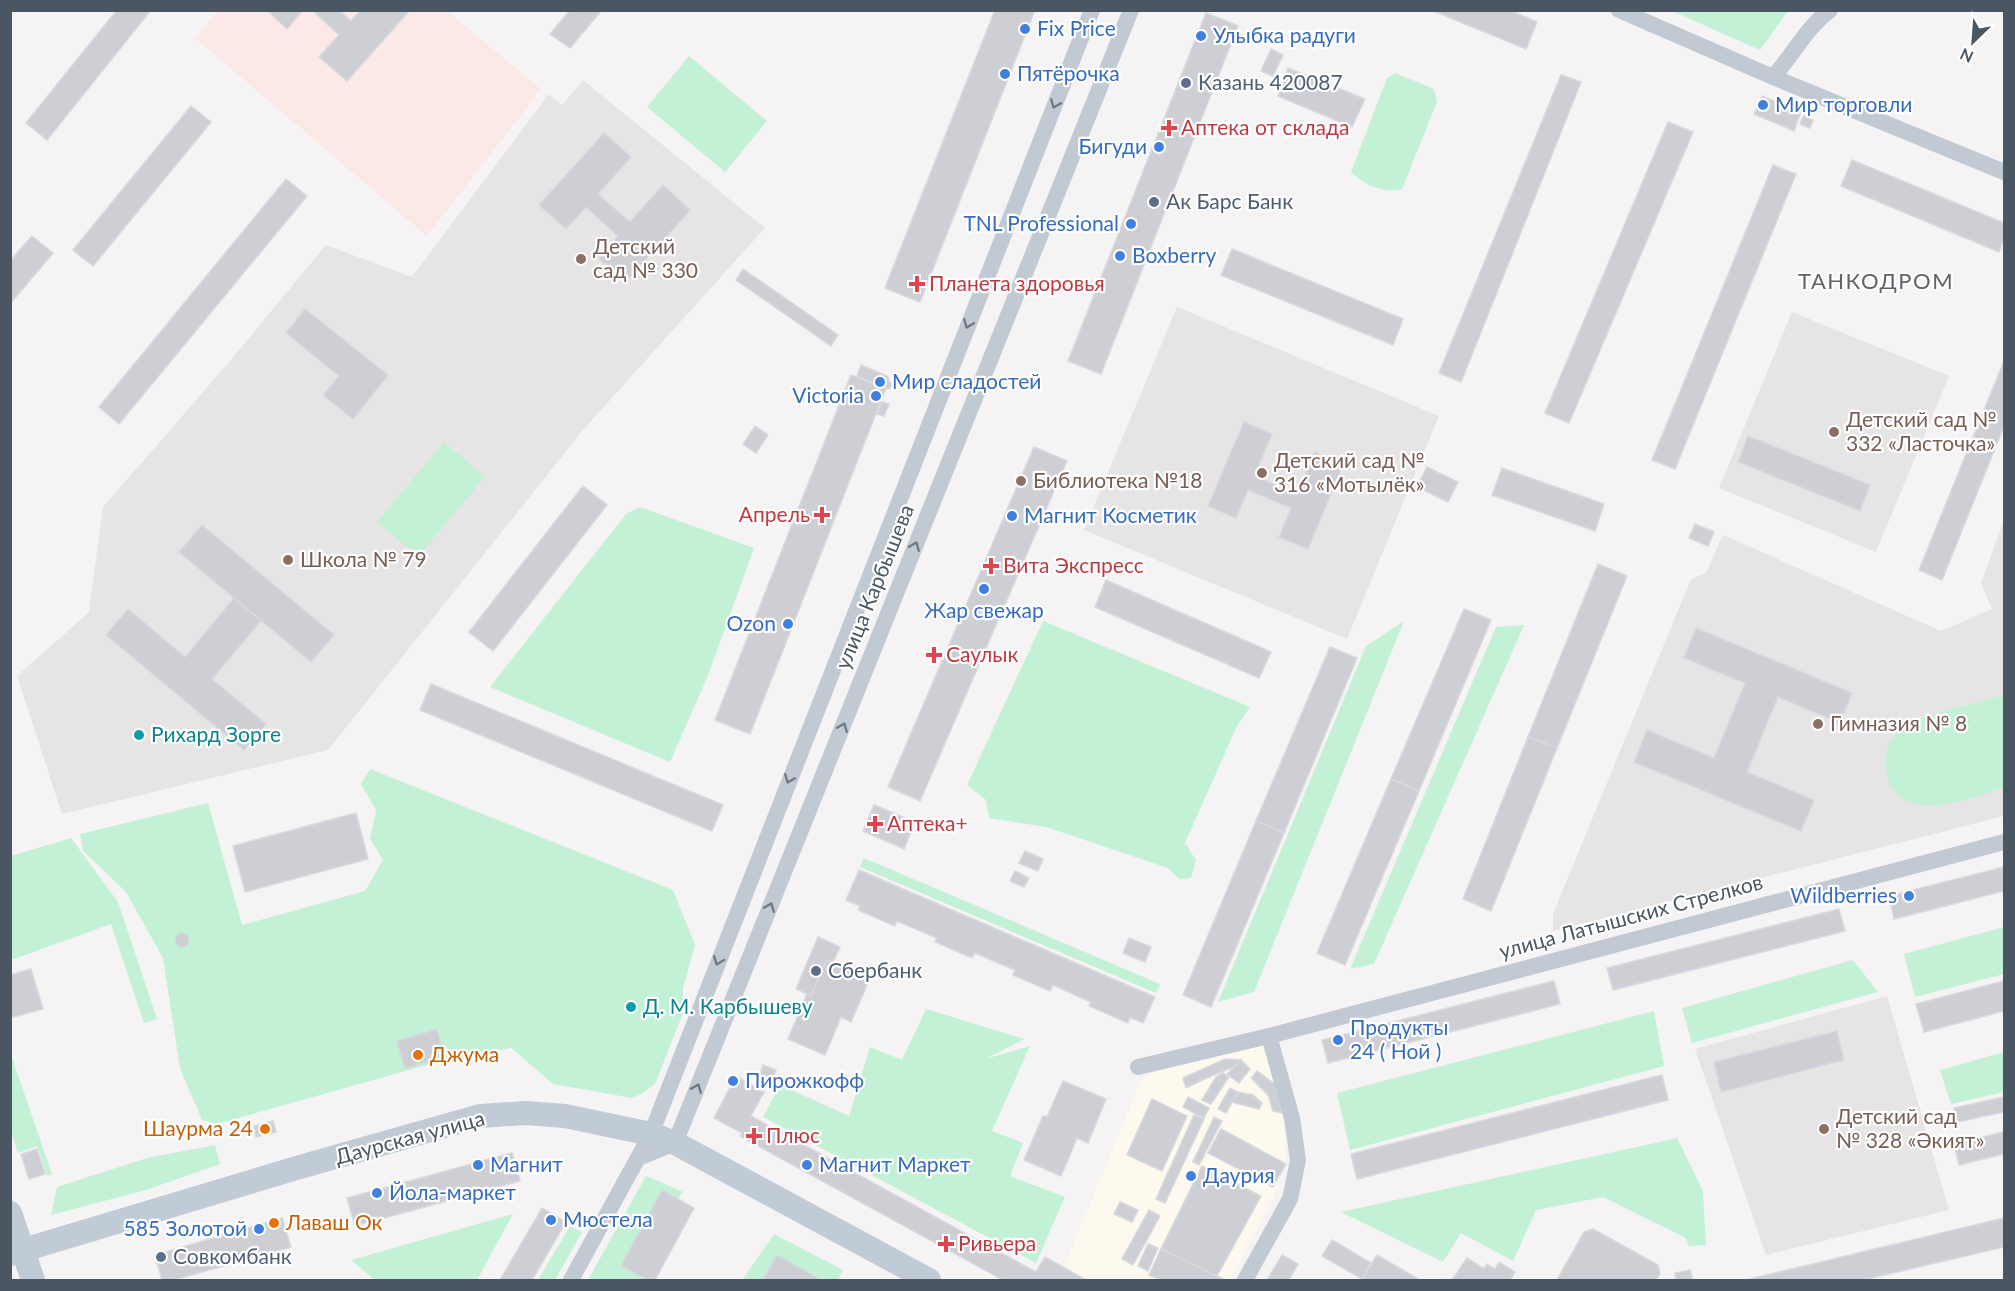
<svg xmlns="http://www.w3.org/2000/svg" width="2015" height="1291" viewBox="0 0 2015 1291" font-family="Lato,sans-serif">
  <style>
    .commercial { fill: #fdf9ef }
    .education { fill: #e6e4e5 }
    .medical { fill: #fce8e6 }
    .green { fill: #c3f1d5 }
    .building { fill: #cdcfd5; stroke: #d7d9de; stroke-width: 1.5 }
    .lines { fill: none; stroke-linecap: round; stroke-linejoin: round }
    .street { stroke: #c1cad2; stroke-width: 16 }
    .secondary { stroke: #c1cbd6; stroke-width: 24 }
    .tram { stroke: #b5b8bd; stroke-width: 1.5 }
    .oneway { stroke: #6e7983 }
    .shop-dot { fill: #3f7fe0; stroke: #fff; stroke-width: 2 }
    .service-dot { fill: #5c6f8a; stroke: #fff; stroke-width: 2 }
    .health-dot { fill: #e0444e; stroke: #fff; stroke-width: 2 }
    .education-dot { fill: #8d6e63; stroke: #fff; stroke-width: 2 }
    .culture-dot { fill: #0f9aa8; stroke: #fff; stroke-width: 2 }
    .food-dot { fill: #e8710a; stroke: #fff; stroke-width: 2 }
    .labels { text-anchor: middle; stroke-width: 4.5; stroke-linejoin: round; paint-order: stroke }
    .shop-label { font-size: 21px; fill: #366cbe; stroke: #fff; text-anchor: start }
    .service-label { font-size: 21px; fill: #4e5e75; stroke: #fff; text-anchor: start }
    .health-label { font-size: 21px; fill: #be3a42; stroke: #fff; text-anchor: start }
    .education-label { font-size: 21px; fill: #785e54; stroke: #fff; text-anchor: start }
    .street-label { font-size: 21px; fill: #4a5661; stroke: #fff }
    .culture-label { font-size: 21px; fill: #0d838f; stroke: #fff; text-anchor: start }
    .food-label { font-size: 21px; fill: #c56008; stroke: #fff; text-anchor: start }
    .neighbourhood-label { font-size: 22px; letter-spacing: 1.5px; fill: #5f6368; stroke: #fff }
  </style>
  <rect width="100%" height="100%" fill="#f5f3f3"/>
  <polygon class="commercial" points="1264,1043 1284,1119 1286,1155 1274,1197 1229,1280 1086,1280 1064,1267 1141,1081 1159,1067"/>
  <g class="education">
    <polygon points="583,80 765,228 583,430 328,750 62,814 17,676 89,612 103,507 230,361 326,245 412,277 549,94 562,105"/>
    <polygon points="1177,307 1439,416 1347,639 1084,530"/>
    <polygon points="1792,312 1949,376 1876,552 1719,488"/>
    <polygon points="2004,520 2004,816 1553,931 1553,914 1691,579 1706,573 1723,535 1941,631 1992,609 1981,583"/>
    <polygon points="1887,996 1949,1210 1766,1255 1695,1049"/>
  </g>
  <polygon class="medical" points="218,11 447,11 541,89 427,236 195,38"/>
  <g class="green">
    <polygon points="1672,11 1788,11 1760,50"/>
    <polygon points="689,56 767,121 725,172 647,107"/>
    <path d="M1395,73L1434,89L1437,102L1402,189C1383,194 1365,185 1351,172L1387,78Z"/>
    <polygon points="444,442 485,477 418,556 377,522"/>
    <polygon points="640,507 754,548 709,673 670,762 490,687 626,514"/>
    <polygon points="1043,621 1250,707 1237,726 1185,843 1196,860 1191,878 1179,879 1168,868 1046,827 989,818 986,800 967,785"/>
    <polygon points="1404,621 1254,992 1218,1002 1366,646"/>
    <polygon points="1524,625 1374,964 1350,969 1496,627"/>
    <path d="M2004,695V788C1967,799 1893,831 1886,767C1884,751 1891,736 1904,727C1915,719 1929,716 1942,712C1963,706 1984,700 2004,695Z"/>
    <polygon points="370,769 673,890 695,945 683,988 683,1013 655,1084 643,1093 632,1098 553,1084 511,1048 452,1058 217,1124 202,1120 180,1068 163,958 126,892 83,851 80,834 208,803 242,925 365,891 383,860 370,839 376,810 361,784"/>
    <polygon points="71,838 118,902 157,1019 144,1023 111,924 11,960 11,856"/>
    <polygon points="864,858 1160,984 1156,993 860,867"/>
    <polygon points="2004,927 2004,974 1915,997 1904,954"/>
    <polygon points="1853,960 1878,992 1692,1043 1682,1008"/>
    <polygon points="926,1009 1025,1039 985,1059 1030,1046 992,1131 1023,1143 1010,1176 1065,1197 1036,1263 763,1117 780,1085 849,1116 870,1047 902,1060"/>
    <polygon points="1654,1011 1664,1066 1350,1150 1337,1093"/>
    <polygon points="2004,1052 2004,1092 1951,1104 1940,1070"/>
    <polygon points="11,1055 52,1174 47,1176 37,1146 18,1153 11,1132"/>
    <polygon points="1677,1138 1703,1191 1706,1245 1689,1246 1686,1238 1603,1197 1536,1210 1513,1261 1461,1233 1443,1262 1341,1212"/>
    <polygon points="215,1145 220,1164 146,1190 51,1215 57,1187 147,1158"/>
    <polygon points="646,1176 683,1192 678,1199 663,1190 622,1266 648,1280 588,1280"/>
    <polygon points="513,1214 477,1280 375,1280 351,1260"/>
    <polygon points="570,1226 582,1232 555,1280 538,1280"/>
    <polygon points="774,1234 843,1270 838,1280 817,1280 818,1277 777,1256 763,1280 743,1279"/>
  </g>
  <g class="building">
    <polygon points="117,10 151,10 47,140 26,123"/>
    <polygon points="267,10 303,10 287,29"/>
    <polygon points="312,10 339,10 351,21 361,10 410,10 347,81 319,57 339,35"/>
    <polygon points="570,10 602,10 570,48 550,34"/>
    <polygon points="995,10 1035,10 920,302 885,288"/>
    <polygon points="1431,10 1509,10 1537,22 1526,49"/>
    <polygon points="1206,13 1238,26 1101,374 1068,361"/>
    <polygon points="1271,49 1283,55 1273,76 1261,71"/>
    <polygon points="1288,68 1365,99 1352,127 1278,96"/>
    <polygon points="1561,75 1581,82 1461,382 1439,373"/>
    <polygon points="1762,96 1801,112 1794,131 1754,114"/>
    <polygon points="191,106 211,122 93,266 73,250"/>
    <polygon points="1804,115 1813,120 1810,128 1800,124"/>
    <polygon points="1668,122 1693,132 1569,423 1545,413"/>
    <polygon points="604,133 631,157 598,194 630,222 663,185 690,210 626,282 598,258 618,236 586,207 566,229 539,205"/>
    <polygon points="1852,160 2004,223 2004,239 1999,252 1841,186"/>
    <polygon points="1773,165 1796,174 1675,469 1652,460"/>
    <polygon points="286,179 307,196 119,424 99,407"/>
    <polygon points="32,236 53,253 10,304 10,261"/>
    <polygon points="1232,249 1403,319 1393,345 1221,275"/>
    <polygon points="743,269 838,335 831,346 736,280"/>
    <polygon points="305,309 388,375 353,419 323,395 339,376 286,333"/>
    <polygon points="2004,361 2004,426 1942,580 1919,570"/>
    <polygon points="861,365 887,376 892,387 888,389 857,376"/>
    <polygon points="851,375 886,388 750,734 715,720"/>
    <polygon points="882,402 889,404 884,416 877,414"/>
    <polygon points="1244,422 1272,434 1254,476 1297,494 1315,452 1343,465 1308,549 1279,537 1291,508 1248,490 1236,518 1208,506"/>
    <polygon points="755,426 768,435 756,453 743,444"/>
    <polygon points="1748,436 1870,485 1860,511 1738,462"/>
    <polygon points="1034,447 1067,461 920,801 888,787"/>
    <polygon points="1427,467 1458,482 1448,502 1417,487"/>
    <polygon points="1502,468 1604,504 1595,531 1492,495"/>
    <polygon points="583,486 607,505 493,651 469,632"/>
    <polygon points="1695,524 1714,532 1708,546 1689,538"/>
    <polygon points="202,525 334,635 311,662 179,552"/>
    <polygon points="1598,564 1627,576 1557,748 1528,737"/>
    <polygon points="1106,580 1271,652 1259,678 1095,607"/>
    <polygon points="234,598 261,621 212,679 266,724 244,750 106,635 128,609 185,657"/>
    <polygon points="1464,609 1491,620 1419,791 1391,779"/>
    <polygon points="1696,628 1852,693 1840,723 1778,697 1747,772 1814,800 1801,831 1634,762 1647,730 1714,758 1745,683 1684,658"/>
    <polygon points="1330,647 1357,658 1284,833 1256,821"/>
    <polygon points="431,684 723,805 712,831 420,710"/>
    <polygon points="1528,737 1557,748 1491,911 1463,899"/>
    <polygon points="1391,779 1419,791 1345,965 1317,953"/>
    <polygon points="874,805 915,822 904,849 863,831"/>
    <polygon points="356,813 368,859 245,892 233,846"/>
    <polygon points="1256,821 1284,833 1211,1007 1183,995"/>
    <polygon points="1025,851 1043,859 1038,871 1019,863"/>
    <polygon points="2004,867 2004,891 1894,919 1889,896"/>
    <polygon points="859,870 1155,997 1143,1023 1130,1017 1128,1023 1089,1006 1091,1002 1053,985 1050,991 1013,975 1015,970 975,953 972,958 935,942 937,938 897,921 895,926 858,910 860,906 846,900"/>
    <polygon points="1015,871 1029,878 1024,887 1010,881"/>
    <polygon points="1839,909 1845,931 1613,990 1607,968"/>
    <circle cx="182" cy="940" r="7"/>
    <polygon points="818,937 840,947 833,962 827,960 811,996 796,989"/>
    <polygon points="1129,938 1151,947 1145,962 1123,953"/>
    <polygon points="827,960 870,978 851,1022 841,1017 825,1055 788,1039 807,994 811,996"/>
    <polygon points="31,969 43,1009 10,1018 10,975"/>
    <polygon points="1554,981 1560,1004 1328,1063 1322,1040"/>
    <polygon points="2004,981 2004,1011 1924,1032 1916,1004"/>
    <polygon points="437,1029 445,1057 405,1068 397,1041"/>
    <polygon points="1837,1031 1844,1060 1721,1092 1714,1062"/>
    <polygon points="1225,1059 1241,1060 1234,1067 1211,1076 1186,1088 1183,1078"/>
    <polygon points="1241,1060 1250,1069 1239,1083 1227,1074"/>
    <polygon points="763,1065 776,1070 772,1081 759,1076"/>
    <polygon points="1257,1071 1275,1084 1282,1113 1273,1111 1268,1095 1251,1078"/>
    <polygon points="1223,1073 1229,1077 1211,1104 1202,1100 1216,1077"/>
    <polygon points="1662,1075 1668,1100 1357,1179 1351,1154"/>
    <polygon points="736,1076 764,1092 751,1116 1036,1272 1045,1257 1086,1280 1003,1280 740,1136 742,1133 714,1118"/>
    <polygon points="1063,1081 1106,1099 1088,1143 1077,1138 1061,1176 1024,1160 1043,1116 1047,1117"/>
    <polygon points="1230,1088 1238,1092 1226,1113 1218,1109"/>
    <polygon points="1238,1092 1253,1095 1262,1103 1259,1109 1232,1102"/>
    <polygon points="1188,1097 1209,1108 1204,1118 1183,1107"/>
    <polygon points="2004,1097 2004,1112 1957,1122 1954,1108"/>
    <polygon points="1152,1099 1187,1116 1162,1171 1127,1155"/>
    <polygon points="1194,1115 1204,1119 1165,1203 1156,1199"/>
    <polygon points="1214,1117 1222,1121 1199,1165 1193,1162"/>
    <polygon points="273,1121 276,1132 256,1137 254,1126"/>
    <polygon points="1221,1129 1286,1164 1273,1187 1208,1153"/>
    <polygon points="2004,1132 2004,1154 1959,1165 1954,1144"/>
    <polygon points="37,1149 45,1174 29,1179 21,1154"/>
    <polygon points="512,1153 520,1181 355,1226 347,1198"/>
    <polygon points="1202,1166 1261,1196 1217,1276 1161,1249"/>
    <polygon points="662,1190 694,1208 655,1280 648,1280 621,1266"/>
    <polygon points="1120,1202 1138,1210 1132,1222 1114,1214"/>
    <polygon points="542,1208 566,1222 532,1280 500,1280"/>
    <polygon points="1149,1210 1160,1216 1133,1265 1122,1259"/>
    <polygon points="282,1218 291,1247 174,1280 162,1280 155,1255"/>
    <polygon points="2004,1218 2004,1247 1863,1280 1746,1280"/>
    <polygon points="1593,1229 1658,1265 1660,1274 1656,1280 1557,1280 1584,1232"/>
    <polygon points="1332,1240 1371,1263 1362,1279 1322,1256"/>
    <polygon points="1148,1244 1158,1248 1148,1271 1138,1266"/>
    <polygon points="1161,1249 1217,1276 1225,1280 1161,1280 1149,1275"/>
    <polygon points="777,1255 818,1278 817,1280 763,1280"/>
    <polygon points="1282,1255 1298,1264 1289,1280 1267,1280"/>
    <polygon points="1377,1255 1420,1280 1362,1280"/>
    <polygon points="1467,1258 1484,1269 1487,1264 1495,1269 1499,1262 1515,1272 1510,1280 1452,1280"/>
    <polygon points="1690,1270 1693,1280 1676,1280 1675,1273"/>
  </g>
  <g class="lines">
    <g class="street">
      <polyline points="1619,10 1773,77 2004,172"/>
      <path d="M1773,77C1793,55 1806,28 1830,10"/>
      <polyline points="1138,1067 1269,1036 2004,842"/>
      <polyline points="638,1158 675,1143 1131,10"/>
      <polyline points="571,1280 651,1134 1092,10"/>
      <polyline points="1245,1280 1290,1199 1298,1160 1292,1118 1269,1036"/>
    </g>
    <g class="secondary">
      <polyline points="10,1213 33,1280"/>
      <polyline points="10,1254 300,1167 480,1116 526,1113 565,1116 651,1134 675,1143 929,1280"/>
    </g>
    <polyline class="tram" points="10,1278 11,1280"/>
  </g>
  <defs><path id="oneway-chevron" d="M-2-3.5L2.5 0L-2 3.5" fill="none" stroke-width="1.6" stroke-linecap="round" stroke-linejoin="round" transform="scale(1.5)"/></defs>
  <g class="oneway">
    <use href="#oneway-chevron" transform="translate(1055 104) rotate(112)"/>
    <use href="#oneway-chevron" transform="translate(968 324) rotate(112)"/>
    <use href="#oneway-chevron" transform="translate(915 546) rotate(-68)"/>
    <use href="#oneway-chevron" transform="translate(843 727) rotate(-68)"/>
    <use href="#oneway-chevron" transform="translate(789 779) rotate(112)"/>
    <use href="#oneway-chevron" transform="translate(770 907) rotate(-68)"/>
    <use href="#oneway-chevron" transform="translate(718 961) rotate(111)"/>
    <use href="#oneway-chevron" transform="translate(697 1088) rotate(-68)"/>
  </g>
  <g class="shop-dot">
    <circle cx="1025" cy="29" r="6"/>
    <circle cx="1201" cy="36" r="6"/>
    <circle cx="1005" cy="74" r="6"/>
    <circle cx="1763" cy="105" r="6"/>
    <circle cx="1159" cy="147" r="6"/>
    <circle cx="1131" cy="224" r="6"/>
    <circle cx="1120" cy="256" r="6"/>
    <circle cx="880" cy="382" r="6"/>
    <circle cx="876" cy="396" r="6"/>
    <circle cx="1012" cy="516" r="6"/>
    <circle cx="984" cy="589" r="6"/>
    <circle cx="788" cy="624" r="6"/>
    <circle cx="1909" cy="896" r="6"/>
    <circle cx="1338" cy="1040" r="6"/>
    <circle cx="733" cy="1081" r="6"/>
    <circle cx="478" cy="1165" r="6"/>
    <circle cx="807" cy="1165" r="6"/>
    <circle cx="1191" cy="1176" r="6"/>
    <circle cx="377" cy="1193" r="6"/>
    <circle cx="551" cy="1220" r="6"/>
    <circle cx="259" cy="1229" r="6"/>
  </g>
  <g class="service-dot">
    <circle cx="1186" cy="83" r="6"/>
    <circle cx="1154" cy="202" r="6"/>
    <circle cx="816" cy="971" r="6"/>
    <circle cx="161" cy="1257" r="6"/>
  </g>
  <g class="health-dot">
    <path d="M1166 119h6v6h6v6h-6v6h-6v-6h-6v-6h6z"/>
    <path d="M914 275h6v6h6v6h-6v6h-6v-6h-6v-6h6z"/>
    <path d="M819 506h6v6h6v6h-6v6h-6v-6h-6v-6h6z"/>
    <path d="M988 557h6v6h6v6h-6v6h-6v-6h-6v-6h6z"/>
    <path d="M931 646h6v6h6v6h-6v6h-6v-6h-6v-6h6z"/>
    <path d="M872 815h6v6h6v6h-6v6h-6v-6h-6v-6h6z"/>
    <path d="M751 1127h6v6h6v6h-6v6h-6v-6h-6v-6h6z"/>
    <path d="M943 1235h6v6h6v6h-6v6h-6v-6h-6v-6h6z"/>
  </g>
  <g class="education-dot">
    <circle cx="581" cy="259" r="6"/>
    <circle cx="1834" cy="432" r="6"/>
    <circle cx="1262" cy="473" r="6"/>
    <circle cx="1021" cy="481" r="6"/>
    <circle cx="288" cy="560" r="6"/>
    <circle cx="1818" cy="724" r="6"/>
    <circle cx="1824" cy="1129" r="6"/>
  </g>
  <g class="culture-dot">
    <circle cx="139" cy="735" r="6"/>
    <circle cx="631" cy="1007" r="6"/>
  </g>
  <g class="food-dot">
    <circle cx="418" cy="1055" r="6"/>
    <circle cx="265" cy="1129" r="6"/>
    <circle cx="274" cy="1223" r="6"/>
  </g>
  <g class="labels">
    <g class="shop-label">
      <text x="1037" y="36">Fix Price</text>
      <text x="1213" y="43">Улыбка радуги</text>
      <text x="1017" y="81">Пятёрочка</text>
      <text x="1775" y="112">Мир торговли</text>
      <text x="1147" y="154" text-anchor="end">Бигуди</text>
      <text x="1119" y="231" text-anchor="end">TNL Professional</text>
      <text x="1132" y="263">Boxberry</text>
      <text x="892" y="389">Мир сладостей</text>
      <text x="864" y="403" text-anchor="end">Victoria</text>
      <text x="1024" y="523">Магнит Косметик</text>
      <text x="984" y="618" text-anchor="middle">Жар свежар</text>
      <text x="776" y="631" text-anchor="end">Ozon</text>
      <text x="1897" y="903" text-anchor="end">Wildberries</text>
      <text x="1350" y="1035">Продукты<tspan x="1350" dy="24">24 ( Ной )</tspan></text>
      <text x="745" y="1088">Пирожкофф</text>
      <text x="490" y="1172">Магнит</text>
      <text x="819" y="1172">Магнит Маркет</text>
      <text x="1203" y="1183">Даурия</text>
      <text x="389" y="1200">Йола-маркет</text>
      <text x="563" y="1227">Мюстела</text>
      <text x="247" y="1236" text-anchor="end">585 Золотой</text>
    </g>
    <g class="service-label">
      <text x="1198" y="90">Казань 420087</text>
      <text x="1166" y="209">Ак Барс Банк</text>
      <text x="828" y="978">Сбербанк</text>
      <text x="173" y="1264">Совкомбанк</text>
    </g>
    <g class="health-label">
      <text x="1181" y="135">Аптека от склада</text>
      <text x="929" y="291">Планета здоровья</text>
      <text x="810" y="522" text-anchor="end">Апрель</text>
      <text x="1003" y="573">Вита Экспресс</text>
      <text x="946" y="662">Саулык</text>
      <text x="887" y="831">Аптека+</text>
      <text x="766" y="1143">Плюс</text>
      <text x="958" y="1251">Ривьера</text>
    </g>
    <g class="education-label">
      <text x="593" y="254">Детский<tspan x="593" dy="24">сад № 330</tspan></text>
      <text x="1846" y="427">Детский сад №<tspan x="1846" dy="24">332 «Ласточка»</tspan></text>
      <text x="1274" y="468">Детский сад №<tspan x="1274" dy="24">316 «Мотылёк»</tspan></text>
      <text x="1033" y="488">Библиотека №18</text>
      <text x="300" y="567">Школа № 79</text>
      <text x="1830" y="731">Гимназия № 8</text>
      <text x="1836" y="1124">Детский сад<tspan x="1836" dy="24">№ 328 «Әкият»</tspan></text>
    </g>
    <g class="street-label">
      <text transform="translate(875 587) rotate(-68)" y="7">улица Карбышева</text>
      <text transform="translate(1631 917) rotate(-15)" y="7">улица Латышских Стрелков</text>
      <text transform="translate(410 1138) rotate(-15)" y="7">Даурская улица</text>
    </g>
    <g class="culture-label">
      <text x="151" y="742">Рихард Зорге</text>
      <text x="643" y="1014">Д. М. Карбышеву</text>
    </g>
    <g class="food-label">
      <text x="430" y="1062">Джума</text>
      <text x="253" y="1136" text-anchor="end">Шаурма 24</text>
      <text x="286" y="1230">Лаваш Ок</text>
    </g>
    <g class="neighbourhood-label">
      <text x="1876" y="289">ТАНКОДРОМ</text>
    </g>
  </g>
  <rect width="2015" height="1291" fill="none" stroke="#4a5661" stroke-width="24"/>
  <g transform="translate(1973 42) rotate(205)" stroke="#ffffff" stroke-width="4.5" paint-order="stroke">
  <path d="M0-4.5L10 22L0 15L-10 22Z" fill="#4a5661"/>
  <text y="-9" font-size="16" font-weight="bold" text-anchor="middle" fill="#4a5661">N</text>
  </g>
</svg>
